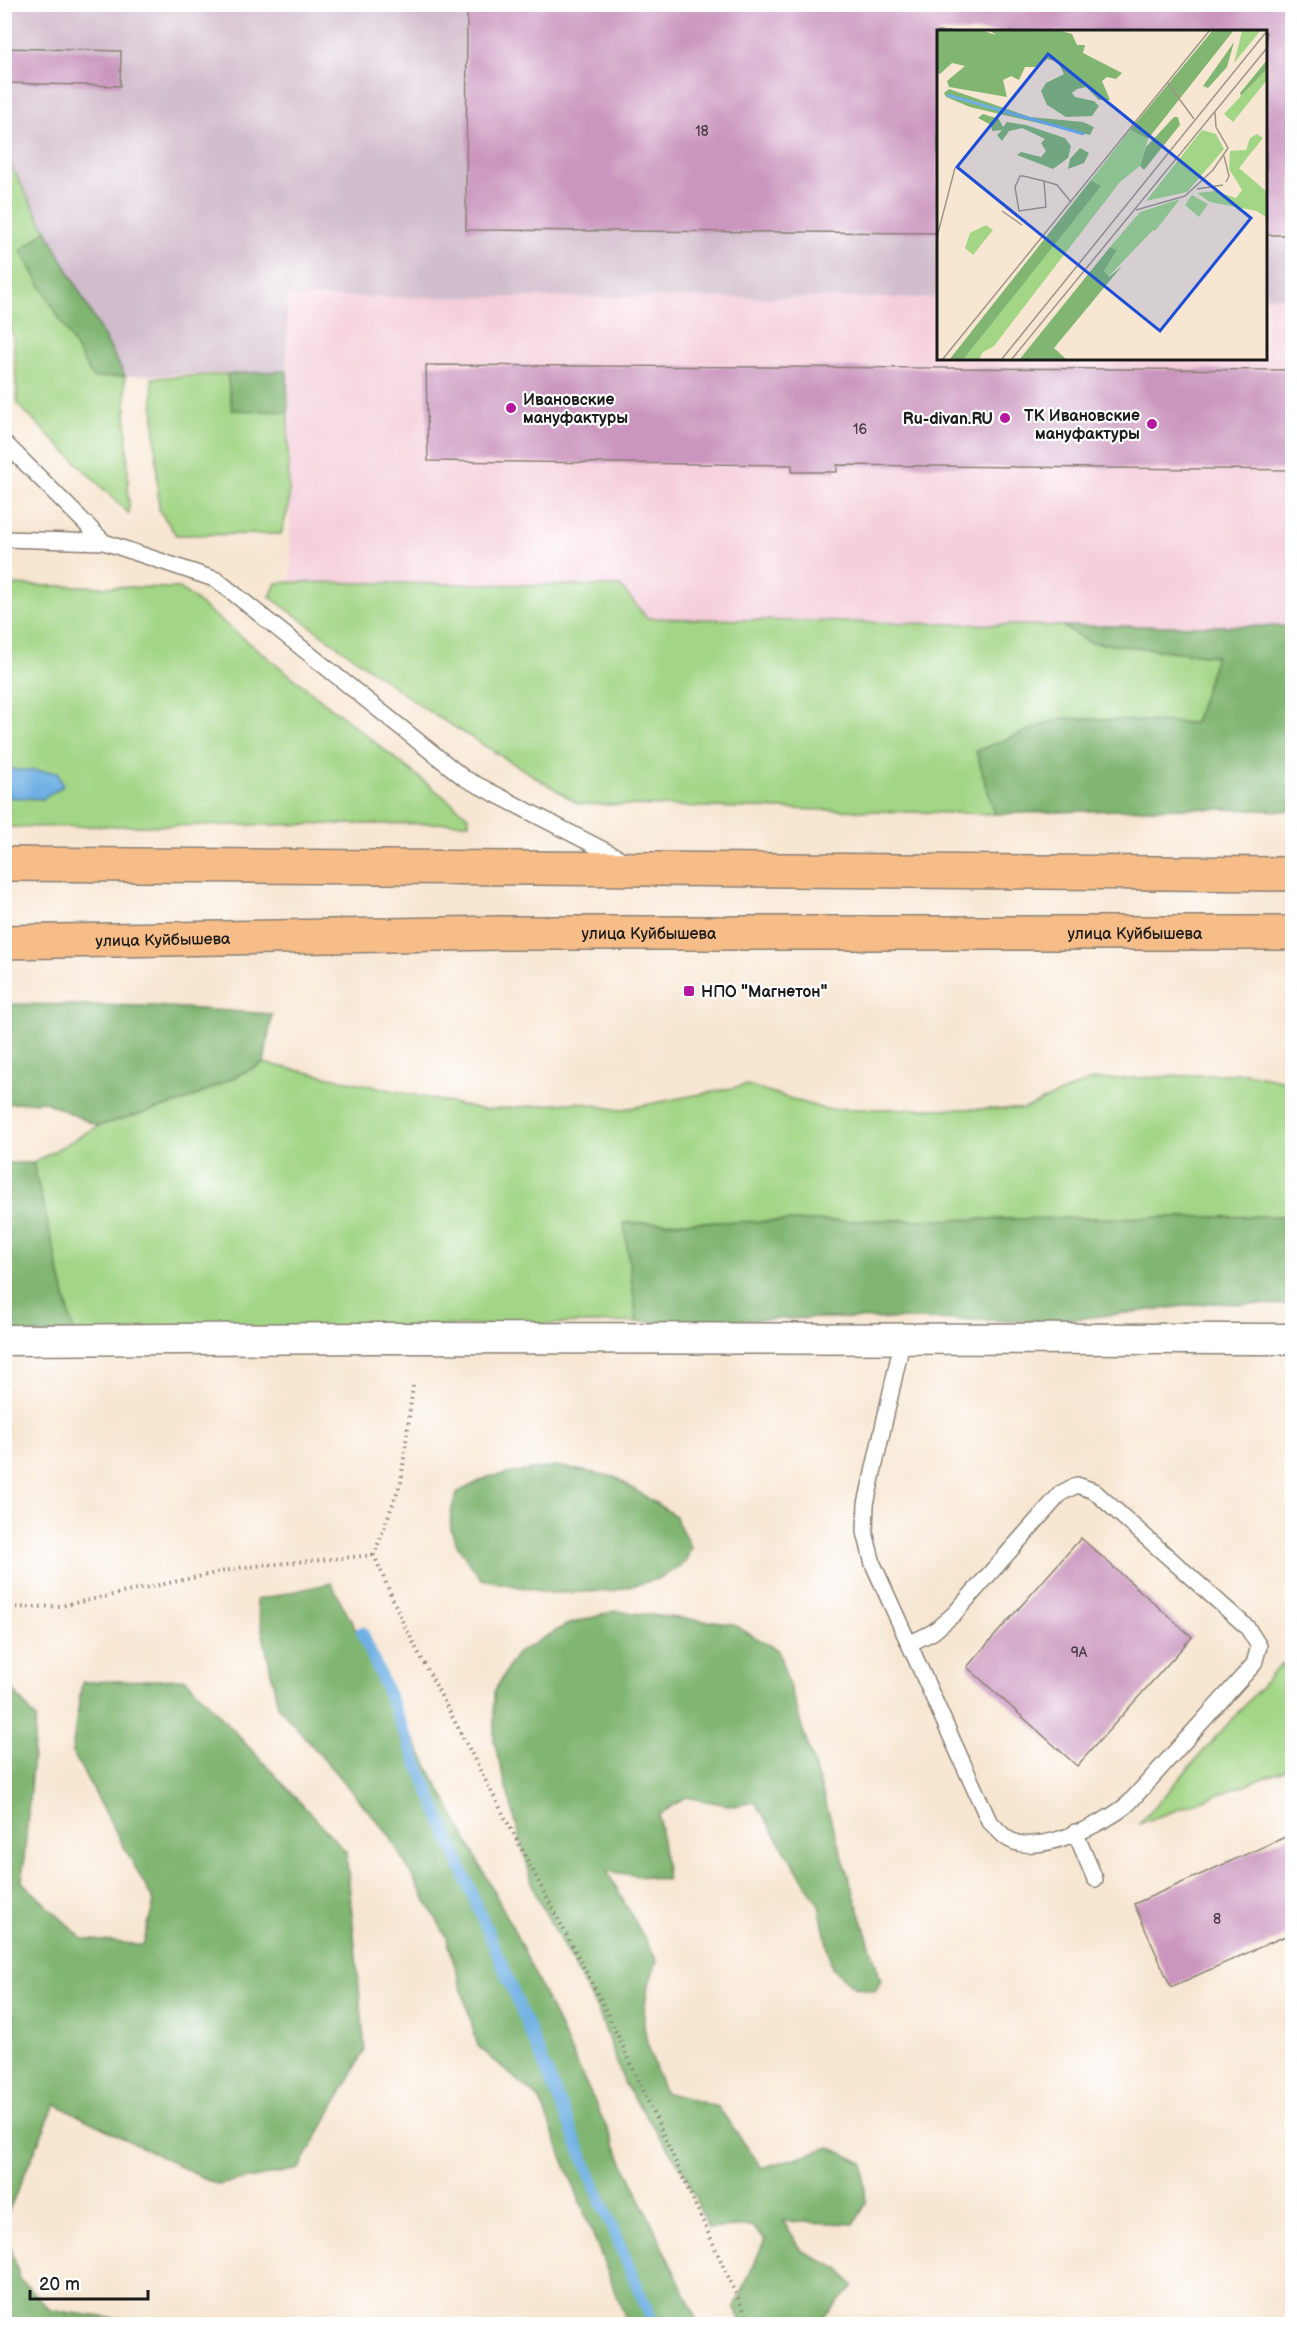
<svg xmlns="http://www.w3.org/2000/svg" width="1297" height="2329" viewBox="0 0 1297 2329" font-family="'Balsamiq Sans',sans-serif">
  <style>
    .built { fill: #f5cfdb }
    .industrial { fill: #d1bdcc }
    .green { fill: #a2d585; stroke: #5f7850; stroke-width: 1.5 }
    .forest { fill: #81b672; stroke: #4e6947; stroke-width: 1.5 }
    .water { fill: #6fb0e3; stroke: #466680; stroke-width: 1.5 }
    .lines { fill: none; stroke-linecap: round; stroke-linejoin: round }
    .stream { stroke: #6fb0e3; stroke-width: 12 }
    .building { fill: #ca95be }
    .service-casing { stroke: #8a8176; stroke-width: 18 }
    .minor-casing { stroke: #8a8176; stroke-width: 33 }
    .trunk-casing { stroke: #8a8176; stroke-width: 36 }
    .path { stroke: #8a8176; stroke-width: 4; stroke-dasharray: 1.5 4.5; stroke-linecap: butt }
    .service { stroke: #fff; stroke-width: 15 }
    .minor { stroke: #fff; stroke-width: 30 }
    .trunk { stroke: #f7bd88; stroke-width: 33 }
    .poi-dot { fill: #b5179e; stroke: #fff; stroke-width: 2 }
    .labels { text-anchor: middle; stroke-width: 4.5; stroke-linejoin: round; paint-order: stroke }
    .number-label { font-size: 14px; fill: #483a44 }
    .poi-label { font-size: 16px; font-weight: bold; fill: #1c1c1c; stroke: #fff; text-anchor: start }
    .street-label { font-size: 16px; fill: #1c1c1c; stroke: #fff }
    .inset-river { fill: none; stroke: #6fb0e3; stroke-width: 3 }
    .inset-road { fill: none; stroke: #9f9589; stroke-width: 1.5 }
    .view { fill: #1d4ed8; fill-opacity: 0.15; stroke: #1d4ed8; stroke-width: 3 }
    .inset-edge { fill: none; stroke: #1c1c1c; stroke-width: 3 }
  </style>
  <rect width="100%" height="100%" fill="#fff"/>
  <filter id="ink" filterUnits="userSpaceOnUse"><feTurbulence type="fractalNoise" baseFrequency=".0167" numOctaves="2"/><feDisplacementMap in="SourceGraphic" scale="12" xChannelSelector="R" yChannelSelector="G"/><feConvolveMatrix kernelMatrix="1 2 1 2 8 2 1 2 1" color-interpolation-filters="sRGB"/></filter>
  <filter id="wash" filterUnits="userSpaceOnUse"><feTurbulence type="fractalNoise" baseFrequency=".008" numOctaves="4" result="noise"/><feDisplacementMap in="SourceGraphic" scale="24" xChannelSelector="R" yChannelSelector="G"/><feGaussianBlur stdDeviation="1.35" result="paint"/><feColorMatrix in="noise" values="0 0 0 0 0 0 0 0 0 0 0 0 0 0 0 0 0 1.4 0 .05"/><feComposite in="paint" operator="in"/></filter>
  <g filter="url(#wash)">
    <rect width="100%" height="100%" fill="#f7e6d1"/>
    <polygon class="built" points="287,297 938,298 938,358 1266,358 1266,297 1292,297 1292,626 1063,626 647,618 620,586 291,582"/>
    <polygon class="industrial" points="4,5 1292,5 1292,297 1266,297 1266,32 938,32 938,298 287,297 287,371 125,376 5,153"/>
    <g class="green">
      <polygon points="4,153 125,376 129,514 18,405 13,337 5,306"/>
      <polygon points="287,371 289,506 281,534 176,535 159,510 152,378"/>
      <polygon points="291,582 620,586 647,618 1063,626 1088,642 1216,656 1195,724 1061,718 976,751 995,814 579,804 425,709 270,597 276,583"/>
      <polygon points="5,585 180,588 468,816 469,823 5,827"/>
      <polygon points="264,1063 484,1110 579,1102 619,1110 747,1085 824,1109 1024,1109 1091,1080 1245,1073 1292,1082 1292,1216 625,1223 637,1322 74,1334 33,1163 98,1126 185,1101"/>
      <polygon points="1292,1663 1292,1767 1139,1824 1281,1664"/>
    </g>
    <g class="forest">
      <polygon points="46,230 125,376 93,378 21,251"/>
      <polygon points="287,371 288,412 232,410 227,374"/>
      <polygon points="1063,626 1292,626 1292,811 1182,808 995,814 976,751 1061,718 1195,723 1216,656 1088,642"/>
      <polygon points="5,1004 154,1006 272,1014 264,1063 185,1101 98,1126 43,1101 5,1104"/>
      <polygon points="5,1163 33,1163 74,1334 5,1333"/>
      <polygon points="1292,1216 1292,1305 1210,1303 1058,1321 824,1318 637,1322 624,1223"/>
      <path d="M556,1466L615,1477L674,1515L691,1548L685,1562L661,1578L613,1591L550,1593L481,1579C459,1546 439,1532 458,1492L488,1477Z"/>
      <polygon points="331,1583 511,1924 699,2324 628,2324 540,2100 478,2046 447,1938 389,1835 278,1706 256,1600"/>
      <path d="M615,1611L732,1624L778,1650L881,1981L875,1991L854,1987L832,1968L819,1905L755,1802L733,1806L686,1797L659,1815L667,1880L607,1871L657,1961C634,2020 644,2035 664,2092L718,2107L762,2168L830,2147L863,2163L866,2204L854,2224L783,2221L803,2252L841,2270L853,2286L818,2324H742L735,2307L765,2239L751,2226L708,2229L686,2175L625,2085L599,2013L535,1893L494,1742V1692L516,1654L566,1625Z"/>
      <polygon points="186,1679 346,1852 365,2050 299,2169 217,2185 55,2104 5,2219 5,1680 36,1719 22,1882 83,1939 143,1945 154,1902 72,1751 82,1682"/>
      <polygon points="4,2225 20,2279 50,2310 153,2324 5,2324"/>
    </g>
    <polygon class="water" points="4,769 58,772 63,786 43,799 5,797"/>
    <g class="lines">
      <polyline class="stream" points="362,1632 653,2324"/>
    </g>
    <g id="blocks">
      <g class="building">
        <polygon points="467,4 1292,4 1292,235 1266,235 1266,32 938,32 938,233 466,230"/>
        <polygon points="4,48 121,51 120,86 4,83"/>
        <polygon points="426,365 1292,370 1292,470 837,465 837,472 792,472 792,465 428,461"/>
        <polygon points="1081,1538 1192,1637 1077,1766 967,1667"/>
        <polygon points="1292,1834 1292,1933 1171,1987 1134,1904"/>
      </g>
    </g>
  </g>
  <g filter="url(#ink)">
    <use href="#blocks" fill-opacity="0" stroke="#8a8176" stroke-width="1.5"/>
    <g class="lines">
      <defs>
        <g id="service">
          <polyline points="4,442 104,542"/>
          <polyline points="4,539 104,542 217,580 464,778 625,861"/>
          <path d="M903,1338L866,1504L865,1532L873,1564L989,1821C996,1827 1002,1836 1010,1840C1038,1856 1107,1823 1129,1803L1254,1664L1259,1646L1247,1627L1094,1491L1077,1485L1061,1493L954,1614L933,1632L909,1644"/>
          <polyline points="1075,1832 1095,1879"/>
        </g>
        <polyline id="minor" points="4,1340 378,1338 1292,1339"/>
        <g id="trunk">
          <polyline points="4,864 1292,874"/>
          <path id="s1" d="M4,942L500,933H1292"/>
        </g>
      </defs>
      <use href="#service" class="service-casing"/>
      <use href="#minor" class="minor-casing"/>
      <use href="#trunk" class="trunk-casing"/>
      <g class="path">
        <polyline points="413,1386 401,1482 374,1555 403,1623 606,2010 750,2324"/>
        <polyline points="4,1608 61,1606 244,1567 374,1555"/>
      </g>
      <use href="#service" class="service"/>
      <use href="#minor" class="minor"/>
      <use href="#trunk" class="trunk"/>
    </g>
  </g>
  <g class="poi-dot">
    <circle cx="511" cy="408" r="6"/>
    <circle cx="1005" cy="418" r="6"/>
    <circle cx="1152" cy="424" r="6"/>
    <rect x="683" y="985" width="12" height="12" rx="3"/>
  </g>
  <g class="labels">
    <g class="number-label">
      <text x="702" y="136">18</text>
      <text x="860" y="434">16</text>
      <text x="1079" y="1657">9А</text>
      <text x="1217" y="1924">8</text>
    </g>
    <g class="poi-label">
      <text x="523" y="405">Ивановские<tspan x="523" dy="18">мануфактуры</tspan></text>
      <text x="1140" y="421" text-anchor="end">ТК Ивановские<tspan x="1140" dy="18">мануфактуры</tspan></text>
      <text x="993" y="424" text-anchor="end">Ru-divan.RU</text>
      <text x="701" y="997">НПО "Магнетон"</text>
    </g>
    <g class="street-label">
      <text dy="6" stroke="none"><textPath href="#s1" startOffset="645">улица Куйбышева</textPath></text>
      <text dy="6" stroke="none"><textPath href="#s1" startOffset="1131">улица Куйбышева</textPath></text>
      <text dy="6" stroke="none"><textPath href="#s1" startOffset="159">улица Куйбышева</textPath></text>
    </g>
  </g>
  <g transform="translate(937 30)">
    <rect width="330" height="330" fill="#f7e6d1"/>
    <path d="M305,0H324L297,33L302,14ZM330,39V50L296,92L287,84ZM193,100L211,109L203,136L183,152L57,316L45,323L42,330H26L163,156L154,150ZM265,100L279,104L287,119L250,162L209,171ZM320,104L326,108L302,138L330,162V188L320,181L273,172L260,163L278,161L299,168L305,160L292,139L293,121L309,120L313,108ZM255,165L271,174L262,187L248,175ZM243,169L219,200L215,201L171,247L167,241L180,220L173,217L203,182ZM49,195L56,200L36,225L28,218L33,203Z" fill="#a2d585"/>
    <path d="M0,0H44L59,5L52,0H121L135,4L140,15H148L146,23L185,43L179,49L170,47L165,51L173,70H162L149,57L140,59L135,63L138,67L157,71L162,76L155,86L129,87L110,75L104,61L109,53L127,44L121,32L110,29L101,37H88L82,50L74,46L66,50L70,67L12,57L10,51L28,36L15,33L3,44L0,42ZM276,0H297L211,109L193,100ZM297,12L290,37L271,58L266,56ZM330,30V39L304,66L303,63ZM12,59L93,87L146,92L157,97L153,105L33,77L9,67L7,63ZM46,84L62,89L66,97L70,92L89,95L128,108L134,116L131,128L116,139L80,125L84,122L104,127L109,121L104,113L108,109L85,98L72,101L65,111L60,105L65,100L55,101L54,95L41,88ZM237,87H241L243,95L207,140L203,136L209,117ZM143,118L152,123L147,133L131,139L133,129ZM154,150L164,156L26,330H12ZM173,217L180,220L167,241L172,247L185,236L117,318L130,330H82Z" fill="#81b672"/>
    <path class="inset-river" d="M10,65L147,104"/>
    <path class="inset-road" d="M230,52L257,89M287,126L292,146L289,152M107,151L109,177L82,181L78,157L83,146H86L107,151L117,154L120,155L134,172M260,159L286,155M199,180L248,166L276,140L291,118L279,97L278,82M65,181L85,195M0,207L18,138M5,330L273,0M64,330L330,1M74,330L330,18"/>
    <path class="view" d="M111,24L314,188L223,301L20,137Z"/>
    <rect width="330" height="330" class="inset-edge"/>
  </g>
  <rect width="1297" height="2329" fill="none" stroke="#fff" stroke-width="24"/>
  <path d="M30 2290v9h118v-9" fill="none" stroke="#1c1c1c" stroke-width="3"/>
  <text x="39" y="2290" font-size="18" fill="#1c1c1c" stroke="#ffffff" stroke-width="4.5" paint-order="stroke">20 m</text>
</svg>
